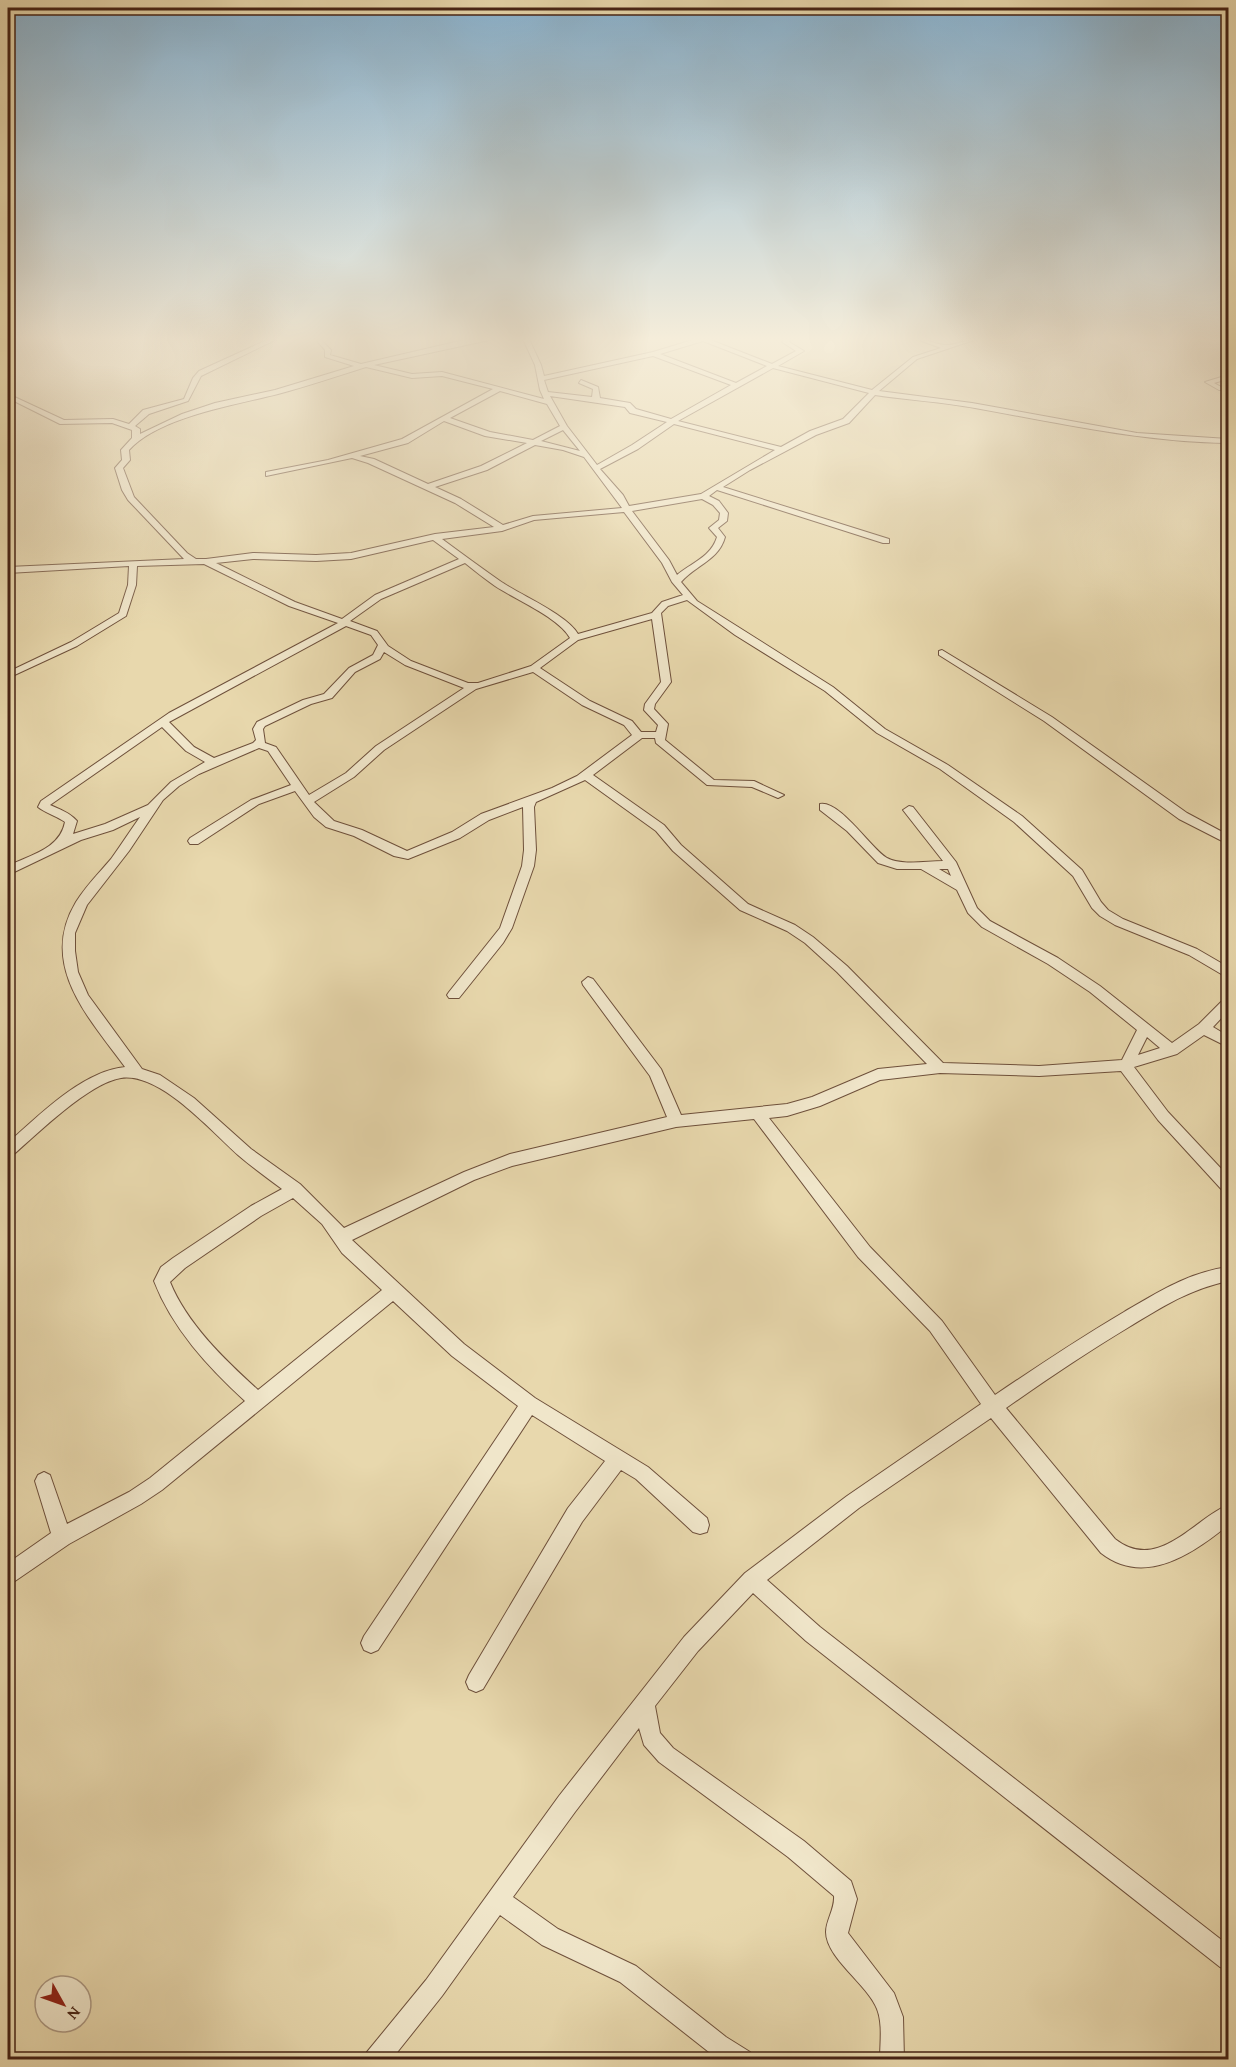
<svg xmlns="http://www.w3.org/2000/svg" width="1236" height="2067" viewBox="0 0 1236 2067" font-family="'Gentium Book Plus',serif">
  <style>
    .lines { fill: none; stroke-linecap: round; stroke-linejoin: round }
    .minor-casing { stroke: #6e503b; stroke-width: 2 }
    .minor { fill: #f0e6ca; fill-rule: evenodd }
  </style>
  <rect width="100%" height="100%" fill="#e8d8ad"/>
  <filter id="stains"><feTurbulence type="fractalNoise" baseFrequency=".00333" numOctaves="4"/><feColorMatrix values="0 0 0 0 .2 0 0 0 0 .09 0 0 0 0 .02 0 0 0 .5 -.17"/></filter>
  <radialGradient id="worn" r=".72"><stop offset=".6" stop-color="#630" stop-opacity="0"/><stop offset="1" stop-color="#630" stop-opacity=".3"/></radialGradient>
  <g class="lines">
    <defs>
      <g id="minor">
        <path d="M269,339H277L201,376L188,401L149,414L135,426L140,429V434L182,414L215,403L275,390L354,366L325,357V350L317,341L320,339L331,350L330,355L361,364L464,340L494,339L374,365L412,374L442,372L544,399L540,390L535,365L523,339H529L541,365L544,376L653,352L696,339H708L772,364L796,351L782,342L785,339H792L789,342L804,351L778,366L872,390L913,357L941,348L916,339C927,339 939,346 949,345C959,344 967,339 977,339L917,359L879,391L972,403L1137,433L1228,439V443C1142,442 1059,423 975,408C942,402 908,400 875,395L849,423L816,435L750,470L723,487L889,539V543H883L717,490L709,496L719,501L728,513L727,521L718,528L725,537C719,560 696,565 681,582L697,601L833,687L885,729L948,765L1022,816L1082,870L1101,902L1108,910L1123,919L1197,949L1228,967V978L1189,955L1115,925L1100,916L1092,908L1073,876L1014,822L940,769L877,733L825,691L735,635L687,600L668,606L661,613L671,682L655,704L654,709L668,724L665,740L714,780L754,781L784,795L778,798L752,787L707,785L656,743L655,738H642L593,775L664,825L681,845L748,904L795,925L813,937L847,966L943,1063L1039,1066L1122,1060L1137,1030L1090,992L1048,964L982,927L968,913L957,890L921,869H897L878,863L847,831L820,810V804C840,800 871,849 887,858C902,866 926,861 943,861L903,810L909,806L913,807L956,862L977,908L990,921L1058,958L1100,986L1172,1043L1199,1024L1223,1000L1228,998V1011L1213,1027L1228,1036V1047L1204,1035L1177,1054L1134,1067L1168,1112L1228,1176V1192L1223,1191L1158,1120L1121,1071L1039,1076L940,1073L880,1080L820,1106L787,1116L769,1118L870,1247L942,1321L995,1395C1038,1366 1080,1338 1124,1312C1157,1293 1189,1272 1228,1267V1281C1188,1290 1164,1306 1129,1327C1087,1352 1046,1380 1006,1408L1115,1539C1158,1573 1194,1519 1228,1505V1525C1193,1554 1144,1587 1101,1553L991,1418L859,1508L767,1580L820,1627L1228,1945V1970L1220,1967L806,1641L753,1593L698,1651L655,1706L660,1733L673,1748L804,1841L851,1881L857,1899L848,1933L894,1993L903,2017L904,2060H880C880,2043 883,2024 877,2009C868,1985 826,1958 826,1932C826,1920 835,1909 834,1896L788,1857L659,1762L644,1745L639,1728L575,1812L513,1897L558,1929L636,1966L726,2037L750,2052L754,2060H719L620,1982L542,1945L500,1915L442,1996L391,2060H363L367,2052L426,1980L559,1796L684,1637L745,1573L847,1496L981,1404L930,1331L858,1257L754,1119L676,1127L512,1166L474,1180L352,1240L464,1344L535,1398L648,1467L707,1518L709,1525L707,1532L700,1534L693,1532L636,1479L621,1470L582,1522L483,1689L476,1692L469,1689L466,1682L469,1675L568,1508L605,1461L532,1415L378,1650L371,1653L364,1650L361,1643L364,1636L518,1406L452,1356L393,1301L162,1490L141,1504L69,1544L15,1581L8,1583V1563L51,1533L35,1481L38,1475L44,1472L50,1475L67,1524L129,1492L150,1478L245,1401C208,1367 172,1328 154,1281L161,1267L173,1258L251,1206L282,1189C267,1178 252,1167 238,1155C211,1131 160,1072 121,1078C89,1083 38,1133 13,1155L8,1157V1143C39,1115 83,1071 125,1067C89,1018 38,965 76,902C86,886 99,873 111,859C121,845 130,831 140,817L113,830L81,840L8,875V866C30,855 60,849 65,822C57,816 45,813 38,807L41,801L169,713L338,623L289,606L204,564L137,566L136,585L126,616L77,646L8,678V672L71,642L119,613L128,585L129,566L8,573V567L184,559L128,500L122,490L115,468L122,460L121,450L132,438V430L112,423L60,424L8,398V394L64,420L113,419L129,424L143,410L184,399L193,378L199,371ZM703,341L767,366L736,383L660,354ZM653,356L731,385L671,419L636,409L630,403L600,398L598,387L581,380L579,383L593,389L592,397L548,392L544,380ZM366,367L412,378L442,376L493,389L402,439L328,460L266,472V476L352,458L368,463L455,503L494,527L435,534L351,553L316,555L253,553L206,559H196L187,553L134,497L123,468L130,460L129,450C159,417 235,405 278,394C308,386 337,376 366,367ZM773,368L869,393L843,419L810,431L781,447L678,421ZM500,391L547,404L560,426L533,440L490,432L450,418ZM550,396L625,407L630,413L667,422L632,445L597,465L567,426ZM444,421L485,436L527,443L481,466L428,484L374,459L360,456L408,443ZM674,424L775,450L701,494L629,506L623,495L600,469L638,449ZM563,430L580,451L541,441ZM535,445L563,450L584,457L622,508L533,516L503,525L461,499L435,487L487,470ZM702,499L713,505L720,513L719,520L709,528L717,537C711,557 691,563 677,575L669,560L632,511ZM624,512L662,563L672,582L683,595L662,602L652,613L578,634C566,614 520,595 500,581C480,567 461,553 442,539L502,531L534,520ZM433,540L459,559L375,595L342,619L295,602L216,563L253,559L316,561L351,559ZM465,563C475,571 485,579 495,586C516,600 558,617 570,638L531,666L478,683H468L411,661L388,646L377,631L350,621L381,599ZM652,619L661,682L645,704L644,710L658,725L656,732H641L632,721L590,701L540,668L578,640ZM346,626L371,635L378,645L373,655L349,668L324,694L303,700L257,722L253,729L256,740L253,743L214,758L194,747L169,722ZM384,652L405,665L464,688L376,746L346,773L309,795L276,747L265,743L263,729L265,726L311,704L332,698L355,672L380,659ZM533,672L582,705L624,725L632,735L577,776L552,788L481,814L452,832L407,851L362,830L334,821L314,802L354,777L384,750L476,689ZM162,727L186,751L205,762L171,782L148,805L105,824L73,834L77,821C69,812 59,809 50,805ZM259,748L268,751L291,785L251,800L190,838L188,841L190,844H198L259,804L295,791L314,817L326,827L354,836L394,856L408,859L460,838L489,820L523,807L524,850L522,866L500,928L449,992L447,995L449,998H459L503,943L512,928L534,866L536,850L534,807L536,802L585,780L656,831L673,851L740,910L787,931L805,943L837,972L927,1064L878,1069L812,1097L787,1104L681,1115L661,1069L593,979L588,977L582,982L583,985L650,1076L667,1117L510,1154L464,1172L344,1228L300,1184L251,1149L194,1098L160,1075L142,1069L88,995L78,972L75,951V933L87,905L129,851L163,800L179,786L199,774ZM939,869H948L951,876ZM1147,1037L1160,1048L1138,1055ZM293,1198L322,1224L342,1253L382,1290L258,1390C225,1360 187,1324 170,1282L185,1268L261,1216Z"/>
        <polygon points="1228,375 1228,379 1214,383 1223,388 1223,390 1219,390 1205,382"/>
        <polygon points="942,650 1052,717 1187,813 1228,835 1228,844 1179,819 1044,721 939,655 939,651"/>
      </g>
    </defs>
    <use href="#minor" class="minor-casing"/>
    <use href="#minor" class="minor"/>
  </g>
  <linearGradient id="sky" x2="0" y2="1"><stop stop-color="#89b5d4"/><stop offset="0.54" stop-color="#f5edda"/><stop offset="1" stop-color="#f5edda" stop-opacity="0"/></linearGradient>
  <rect width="1236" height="628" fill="url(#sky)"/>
  <rect width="1236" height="2067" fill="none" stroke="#e8d8ad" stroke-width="30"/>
  <rect x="9" y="9" width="1218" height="2049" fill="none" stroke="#462315" stroke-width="3"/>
  <rect x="15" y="15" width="1206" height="2037" fill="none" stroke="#462315" stroke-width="1.5"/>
  <g transform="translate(63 2004) rotate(130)"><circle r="28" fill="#f0e6ca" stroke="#ac9882" stroke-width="1.5"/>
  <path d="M0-4.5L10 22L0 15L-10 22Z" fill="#8f2418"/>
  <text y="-9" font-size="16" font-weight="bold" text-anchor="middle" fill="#462315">N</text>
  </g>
  <rect width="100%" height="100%" filter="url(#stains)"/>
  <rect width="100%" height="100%" fill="url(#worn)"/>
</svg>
